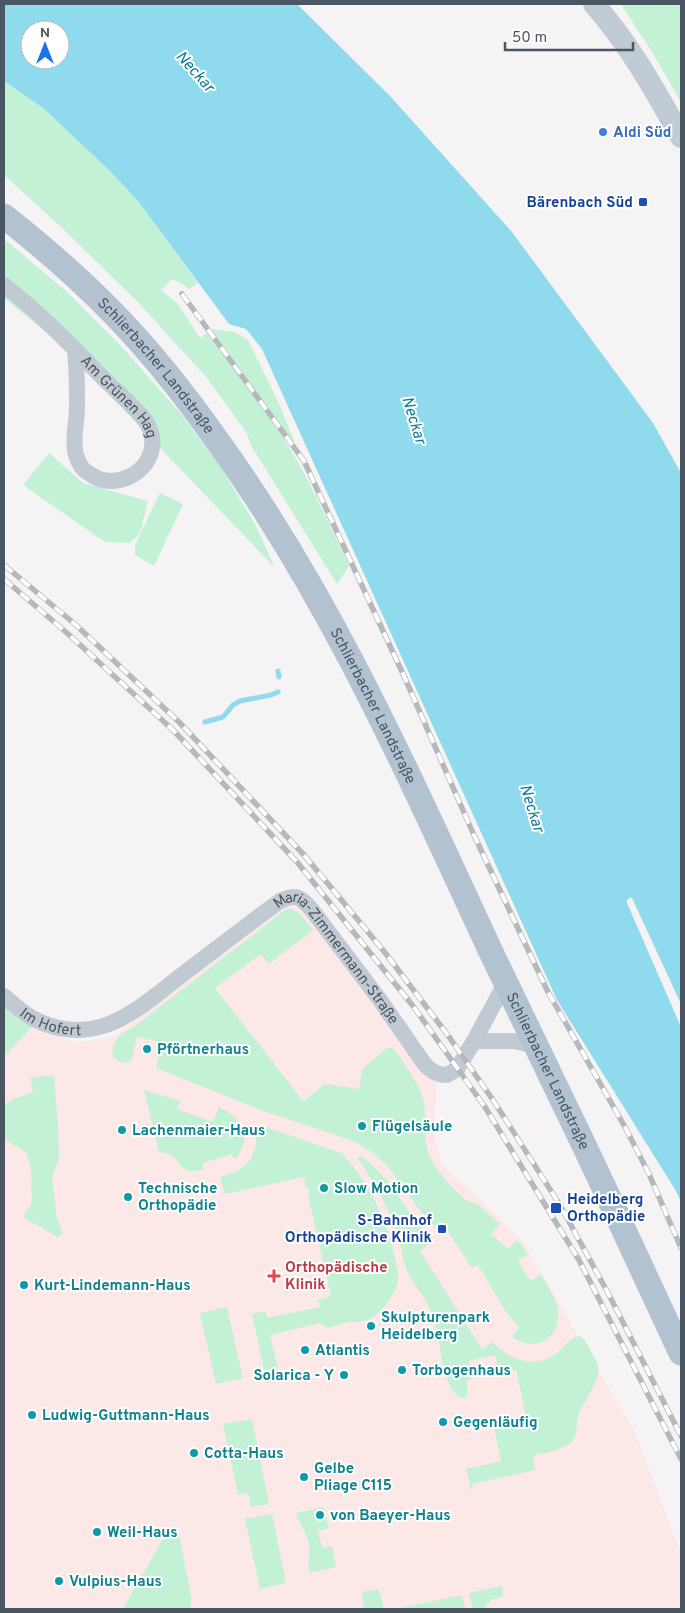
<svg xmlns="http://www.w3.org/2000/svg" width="685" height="1613" viewBox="0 0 685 1613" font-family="Overpass,sans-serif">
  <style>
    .medical { fill: #fce8e6 }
    .green { fill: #c3f1d5 }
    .water { fill: #90daee; fill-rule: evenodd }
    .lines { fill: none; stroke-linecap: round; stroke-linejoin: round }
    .stream { stroke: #90daee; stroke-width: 5 }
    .minor { stroke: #c1cad2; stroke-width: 16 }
    .secondary { stroke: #c1cbd6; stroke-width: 22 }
    .primary { stroke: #b3c2d1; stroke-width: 25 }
    .rail-casing { stroke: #b5b8bd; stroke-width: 5.5 }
    .rail { stroke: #fff; stroke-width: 4; stroke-dasharray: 11; stroke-linecap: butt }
    .shop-dot { fill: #3f7fe0; stroke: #fff; stroke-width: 2 }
    .transit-dot { fill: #1a4fb4; stroke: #fff; stroke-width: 2 }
    .culture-dot { fill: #0f9aa8; stroke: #fff; stroke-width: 2 }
    .health-dot { fill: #e0444e; stroke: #fff; stroke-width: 2 }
    .labels { text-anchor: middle; stroke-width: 4; stroke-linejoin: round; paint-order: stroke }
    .shop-label { font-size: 15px; font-weight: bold; fill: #366cbe; stroke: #fff; text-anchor: start }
    .transit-label { font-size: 15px; font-weight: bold; fill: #164399; stroke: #fff; text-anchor: end }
    .street-label { font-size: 15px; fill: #4a5661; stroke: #fff }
    .culture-label { font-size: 15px; font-weight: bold; fill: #0d838f; stroke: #fff; text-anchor: start }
    .health-label { font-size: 15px; font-weight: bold; fill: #be3a42; stroke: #fff; text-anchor: start }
    .water-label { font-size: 16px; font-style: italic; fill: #0c7c9b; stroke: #fff }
  </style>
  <rect width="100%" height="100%" fill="#f5f3f3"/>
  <polygon class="medical" points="293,902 307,913 405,1050 437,1083 433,1129 441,1163 521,1239 635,1432 681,1554 681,1609 4,1609 4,1057 32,1027 78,1043 116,1035"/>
  <g class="green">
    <polygon points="621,4 681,4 681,102 654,55"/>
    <path d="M4,81L43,108L109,170L138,201L198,283L189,289L183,284L172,279L161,290L178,304L200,338L207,333C235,371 266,408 290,449C313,486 330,526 349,566L337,584L252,447L246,432L207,378L138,302L60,226L4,175Z"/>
    <polygon points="4,239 65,290 121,346 182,415 220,466 255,524 275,568 60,343 4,298"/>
    <polygon points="211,329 234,332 248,340 281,408 296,446"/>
    <polygon points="49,453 83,483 148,501 140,533 130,543 105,542 23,485"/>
    <polygon points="160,493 183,504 154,566 135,555 135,545"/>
    <path d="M289,908L298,912L313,930L269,964L261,954L215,988L303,1101L325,1084L359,1089L362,1069L387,1048H392L396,1051C404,1065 419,1083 423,1098C428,1118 421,1139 431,1159C439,1174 453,1189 466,1200C470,1203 476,1203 480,1206C487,1212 493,1218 500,1224L491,1234L508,1249L517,1240L528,1254L518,1261L530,1281L541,1275C547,1286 556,1297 558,1310C561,1339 535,1353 512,1337L519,1327L506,1312L478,1265L472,1268L445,1227L439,1231L421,1212L386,1164L369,1150L351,1140L261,1110L156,1068L161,1042L137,1037L132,1059C125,1066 118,1062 113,1056C109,1040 123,1033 135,1026L285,910Z"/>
    <polygon points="4,1004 32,1027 4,1057"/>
    <polygon points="54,1075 58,1129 59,1158 52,1178 57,1218 63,1233 58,1237 23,1217 32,1203 31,1168 26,1152 4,1139 4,1105 14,1099 33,1092 30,1078"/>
    <path d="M144,1090L180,1101L177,1109L213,1122L219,1107C242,1119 254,1137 235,1159L231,1154L223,1157L202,1163L204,1170C199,1170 192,1172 187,1170C174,1165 181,1154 159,1152Z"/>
    <path d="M260,1125L341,1153C369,1180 386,1220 395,1258C396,1265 399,1273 398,1280C398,1290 383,1310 376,1315C368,1321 360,1322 351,1322C343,1323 335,1326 328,1328L320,1323L270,1335L279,1374L276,1381L267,1383L252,1314L265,1311L267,1318L320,1307L318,1300L331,1296L308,1195L310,1194L309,1189H306L304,1177L225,1194L220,1177C247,1170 260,1157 255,1127Z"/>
    <path d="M360,1156L368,1161L388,1181L430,1243L420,1251L482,1349L493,1342C508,1359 533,1369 554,1355C561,1351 565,1344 571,1339C574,1337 578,1335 581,1337C586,1340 589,1348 592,1353C594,1357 598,1362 598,1367C601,1381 583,1402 578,1416C576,1424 578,1435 572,1441C563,1451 545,1452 533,1456L535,1470L472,1484L473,1490H471L466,1469L501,1461L494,1427L527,1420L516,1370L499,1373L495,1355L469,1361L472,1379L467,1381V1396L462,1399C443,1388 442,1356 438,1336C435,1326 433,1316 429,1307C423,1294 413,1284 407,1271C402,1260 402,1248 398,1237C389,1209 375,1183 358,1159Z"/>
    <polygon points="227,1307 243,1378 216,1384 200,1313"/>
    <polygon points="252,1419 269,1504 251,1507 248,1493 238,1495 223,1424"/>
    <path d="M324,1507L329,1528L318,1531L322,1548L332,1546L336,1567L309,1573C307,1563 311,1554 309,1544C307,1532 299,1524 296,1513Z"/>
    <polygon points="272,1514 286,1583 260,1589 245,1519"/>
    <polygon points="179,1534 192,1601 190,1602 191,1609 128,1609 124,1607 161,1542 167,1536"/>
    <polygon points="502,1586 503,1596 491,1600 485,1606 486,1609 473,1609 469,1593"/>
    <polygon points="379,1589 384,1609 364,1609 362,1592"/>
    <polygon points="462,1595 465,1609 396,1609"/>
  </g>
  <path class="water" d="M4,4H297L390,96L512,232L653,423L681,473V1004L632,898L631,897L627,900V903L681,1027V1202L676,1191L557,1000L262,349L246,329L229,324L138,201L109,170L43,108L4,81ZM30,30H60V60H30Z"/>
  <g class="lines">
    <g class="stream">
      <polyline points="278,671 279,677"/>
      <polyline points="205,722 223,717 233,705 240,701 271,695 278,692"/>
    </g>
    <g class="minor">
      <path id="s1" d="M4,285C40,313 72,346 104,379C117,392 133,405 144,419C148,424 151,431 152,437C157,470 116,493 90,474C87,472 83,470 81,466C69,448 77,427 77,407C77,388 77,369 75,350"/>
      <path id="s2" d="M4,996C13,1004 23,1013 34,1019C96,1050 137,1010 183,974C215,950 247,925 280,901C297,893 300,897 312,910L380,1000L423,1062C429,1070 436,1075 447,1075L457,1069L474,1041L501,991L508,986"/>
      <polyline points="474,1041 514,1041 536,1046"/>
    </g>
    <path class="secondary" d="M594,4C629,44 655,90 681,137"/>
    <path class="primary" id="s3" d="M4,216C42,246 80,279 114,314C151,352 185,395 216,439C331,597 409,776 491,952C516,1005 542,1057 567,1110C606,1190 643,1272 681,1353"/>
    <defs>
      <g id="rail">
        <polyline points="182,294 304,461 404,676 473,833 548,992 625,1127 649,1174 681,1248"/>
        <polyline points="4,565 76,625 179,722 304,855 383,950 447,1034 493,1100 560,1205 608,1293 681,1436"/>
        <polyline points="4,579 67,633 173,730 297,862 413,1006 485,1107 579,1260 681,1459"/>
      </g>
    </defs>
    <use href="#rail" class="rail-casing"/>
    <use href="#rail" class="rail"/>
  </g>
  <circle class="shop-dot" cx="603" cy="132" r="5"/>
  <g class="transit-dot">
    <rect x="638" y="197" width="10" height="10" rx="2.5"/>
    <rect x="550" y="1202" width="12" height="12" rx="2.5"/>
    <rect x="437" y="1224" width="10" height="10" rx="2.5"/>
  </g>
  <g class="culture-dot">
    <circle cx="147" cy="1049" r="5"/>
    <circle cx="362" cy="1126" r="5"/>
    <circle cx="122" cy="1130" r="5"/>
    <circle cx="324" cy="1188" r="5"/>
    <circle cx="128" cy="1197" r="5"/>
    <circle cx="24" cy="1285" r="5"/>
    <circle cx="371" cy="1326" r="5"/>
    <circle cx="305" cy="1350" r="5"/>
    <circle cx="402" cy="1370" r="5"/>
    <circle cx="344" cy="1375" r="5"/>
    <circle cx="32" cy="1415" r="5"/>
    <circle cx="443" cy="1422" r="5"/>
    <circle cx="194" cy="1453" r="5"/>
    <circle cx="304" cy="1477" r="5"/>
    <circle cx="320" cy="1515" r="5"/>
    <circle cx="97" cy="1532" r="5"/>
    <circle cx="59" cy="1581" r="5"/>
  </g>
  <path class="health-dot" d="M271.5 1268.5h5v5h5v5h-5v5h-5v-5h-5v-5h5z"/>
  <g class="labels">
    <g class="shop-label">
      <text x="613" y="137">Aldi Süd</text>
    </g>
    <g class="transit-label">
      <text x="633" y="207">Bärenbach Süd</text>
      <text x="567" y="1204" text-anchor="start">Heidelberg<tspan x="567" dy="17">Orthopädie</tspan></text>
      <text x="432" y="1225">S-Bahnhof<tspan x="432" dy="17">Orthopädische Klinik</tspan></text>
    </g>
    <g class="street-label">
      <text dy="5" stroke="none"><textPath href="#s3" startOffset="214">Schlierbacher Landstraße</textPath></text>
      <text dy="5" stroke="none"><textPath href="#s1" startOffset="161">Am Grünen Hag</textPath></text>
      <text dy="5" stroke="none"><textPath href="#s3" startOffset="619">Schlierbacher Landstraße</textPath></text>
      <text dy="5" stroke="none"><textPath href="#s2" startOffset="412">Maria-Zimmermann-Straße</textPath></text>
      <text dy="5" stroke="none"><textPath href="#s2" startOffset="55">Im Hofert</textPath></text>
      <text dy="5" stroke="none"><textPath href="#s3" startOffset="1024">Schlierbacher Landstraße</textPath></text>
    </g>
    <g class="culture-label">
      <text x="157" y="1054">Pförtnerhaus</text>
      <text x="372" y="1131">Flügelsäule</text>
      <text x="132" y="1135">Lachenmaier-Haus</text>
      <text x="138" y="1193">Technische<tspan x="138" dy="17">Orthopädie</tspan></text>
      <text x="334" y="1193">Slow Motion</text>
      <text x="34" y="1290">Kurt-Lindemann-Haus</text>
      <text x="381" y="1322">Skulpturenpark<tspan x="381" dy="17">Heidelberg</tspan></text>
      <text x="315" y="1355">Atlantis</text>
      <text x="412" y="1375">Torbogenhaus</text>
      <text x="334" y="1380" text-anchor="end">Solarica - Y</text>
      <text x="42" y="1420">Ludwig-Guttmann-Haus</text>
      <text x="453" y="1427">Gegenläufig</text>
      <text x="204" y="1458">Cotta-Haus</text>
      <text x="314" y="1473">Gelbe<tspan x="314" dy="17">Pliage C115</tspan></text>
      <text x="330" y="1520">von Baeyer-Haus</text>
      <text x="107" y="1537">Weil-Haus</text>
      <text x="69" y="1586">Vulpius-Haus</text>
    </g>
    <g class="health-label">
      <text x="285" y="1272">Orthopädische<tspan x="285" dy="17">Klinik</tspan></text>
    </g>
    <g class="water-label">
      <text transform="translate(196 71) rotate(48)" y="6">Neckar</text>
      <text transform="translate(415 420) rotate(73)" y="6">Neckar</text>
      <text transform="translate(533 808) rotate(73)" y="6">Neckar</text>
    </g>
  </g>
  <rect width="685" height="1613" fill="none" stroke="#4a5661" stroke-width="10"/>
  <g transform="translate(45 45)"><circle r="24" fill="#ffffff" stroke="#b7bbc0"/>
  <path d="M0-4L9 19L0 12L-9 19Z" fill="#1a73e8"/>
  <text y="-8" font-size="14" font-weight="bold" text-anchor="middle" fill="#4a5661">N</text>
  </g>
  <path d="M505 42v8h128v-8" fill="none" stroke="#4a5661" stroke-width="2.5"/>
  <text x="512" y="42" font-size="15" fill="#4a5661" stroke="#ffffff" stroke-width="4" paint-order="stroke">50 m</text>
</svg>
